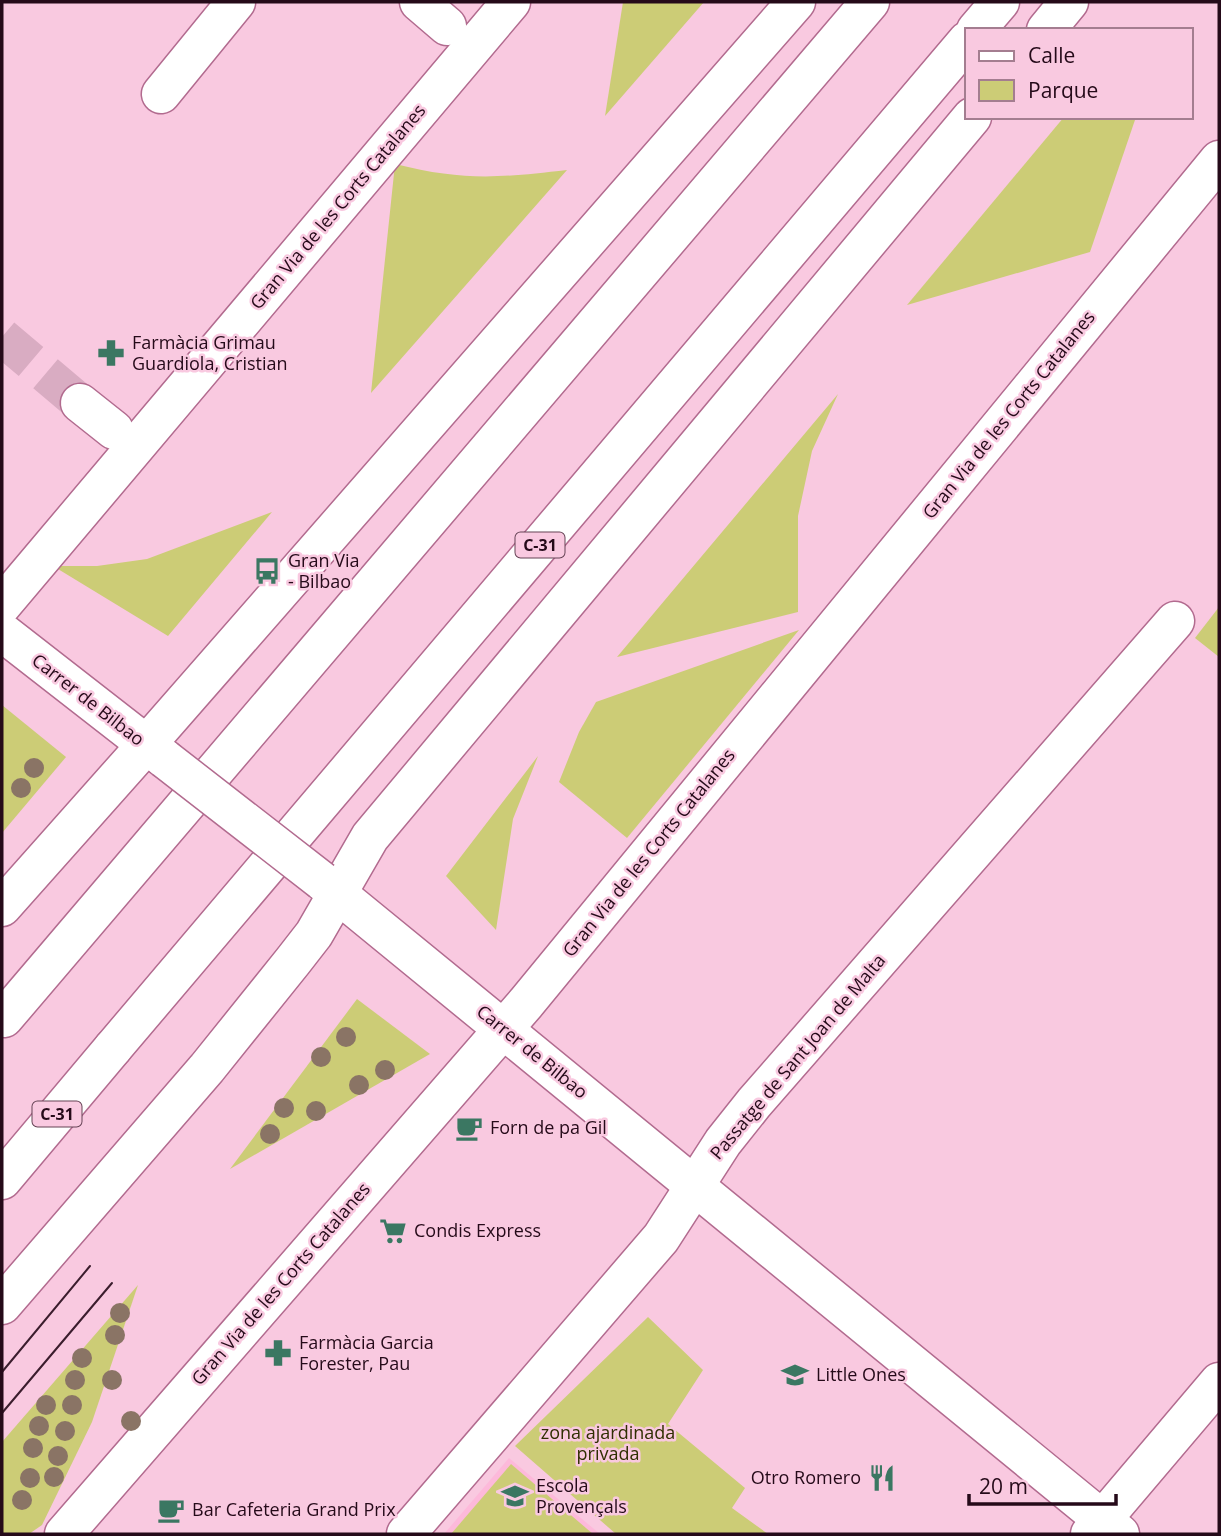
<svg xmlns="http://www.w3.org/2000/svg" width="1221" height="1536" viewBox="0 0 1221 1536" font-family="'Open Sans',sans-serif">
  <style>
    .built { fill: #fdb9da }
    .green { fill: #cccc76 }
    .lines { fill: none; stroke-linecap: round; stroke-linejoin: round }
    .minor-tunnel { stroke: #d9acc2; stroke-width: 38; stroke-dasharray: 38 19; stroke-linecap: butt }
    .minor-casing { stroke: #b26b8f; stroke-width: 41 }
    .major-casing { stroke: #b26b8f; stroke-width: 41 }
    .highway-casing { stroke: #b26b8f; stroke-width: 41 }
    .minor { stroke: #fff; stroke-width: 38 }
    .major { stroke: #fff; stroke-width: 38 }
    .highway { stroke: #fff; stroke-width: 38 }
    .tram { stroke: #3b1d2d; stroke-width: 2 }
    .major-bridge-casing { stroke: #b26b8f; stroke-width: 41; stroke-linecap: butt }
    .major-bridge { stroke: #fff; stroke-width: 38 }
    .tree { fill: #8a7465 }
    .labels { text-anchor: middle; stroke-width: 5; stroke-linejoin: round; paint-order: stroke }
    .shield { fill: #f9c9e0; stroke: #654355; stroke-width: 2 }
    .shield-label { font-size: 16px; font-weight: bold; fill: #250a19 }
    .street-label { font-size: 18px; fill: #250a19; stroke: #f9c9e0 }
    .poi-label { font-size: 18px; fill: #250a19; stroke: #f9c9e0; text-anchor: start }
    .park-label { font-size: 18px; fill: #2f2e01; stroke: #f9c9e0 }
  </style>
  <rect width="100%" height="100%" fill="#f9c9e0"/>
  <polygon class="built" points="509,1458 600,1534 444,1534"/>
  <g class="green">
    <polygon points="623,2 704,2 605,116"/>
    <polygon points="1064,117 1136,117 1090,252 907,305"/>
    <path d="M395,164C463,181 498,178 567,170L371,393Z"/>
    <polygon points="838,394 812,451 798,516 798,612 617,657"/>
    <polygon points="272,512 168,636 53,566 97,566 147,559"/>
    <polygon points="1219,607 1219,657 1195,638"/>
    <polygon points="799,630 627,838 559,782 579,732 596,702"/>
    <polygon points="2,705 66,757 2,833"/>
    <polygon points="538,756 513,819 496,930 446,876"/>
    <polygon points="357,999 430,1054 230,1169"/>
    <polygon points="138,1285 92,1422 42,1525 29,1534 2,1534 2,1442"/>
    <polygon points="648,1317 703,1370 668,1424 745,1488 732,1508 768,1534 616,1534 515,1446"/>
    <polygon points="511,1464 593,1534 451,1534"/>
  </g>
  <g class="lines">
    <polyline class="minor-tunnel" points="2,337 80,403"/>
    <defs>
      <g id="minor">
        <polyline points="419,2 447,26"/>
        <polyline points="161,94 236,2"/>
        <polyline points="80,403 114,430"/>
        <polyline points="2,605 511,2"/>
        <polyline points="2,907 146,745"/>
        <polyline points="64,1534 526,1003 1219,160"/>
        <polyline points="406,1534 661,1238 723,1142 754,1103 1175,621"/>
        <polyline points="1090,1534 1219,1382"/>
      </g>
      <g id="major">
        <polyline points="1046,30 1069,2"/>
        <polyline points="2,632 165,759"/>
        <polyline points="146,745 796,2"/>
        <polyline points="322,881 1120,1534"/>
        <polyline points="2,1180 113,1048"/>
        <polyline points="2,1305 207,1068 293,961 314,934 370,837 972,117"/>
      </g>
      <g id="highway">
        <polyline points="976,30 1000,2"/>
        <polyline points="4,1018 870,2"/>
        <polyline points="113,1048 967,41"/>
      </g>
    </defs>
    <use href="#minor" class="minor-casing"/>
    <use href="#major" class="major-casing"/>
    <use href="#highway" class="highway-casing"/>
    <use href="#minor" class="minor"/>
    <use href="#major" class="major"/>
    <use href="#highway" class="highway"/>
    <g class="tram">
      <polyline points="2,1372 90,1266"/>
      <polyline points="2,1413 112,1283"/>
    </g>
    <defs>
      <polyline id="major-bridge" points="165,759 322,881"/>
    </defs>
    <use href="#major-bridge" class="major-bridge-casing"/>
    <use href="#major-bridge" class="major-bridge"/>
  </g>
  <g class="tree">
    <circle cx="34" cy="768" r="10"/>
    <circle cx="21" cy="788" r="10"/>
    <circle cx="346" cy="1037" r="10"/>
    <circle cx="321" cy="1057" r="10"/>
    <circle cx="385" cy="1070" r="10"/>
    <circle cx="359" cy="1085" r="10"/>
    <circle cx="284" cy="1108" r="10"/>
    <circle cx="316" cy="1111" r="10"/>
    <circle cx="270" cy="1134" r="10"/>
    <circle cx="120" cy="1313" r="10"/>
    <circle cx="115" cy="1335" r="10"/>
    <circle cx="82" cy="1358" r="10"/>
    <circle cx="75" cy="1380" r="10"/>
    <circle cx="112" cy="1380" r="10"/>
    <circle cx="46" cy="1405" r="10"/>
    <circle cx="72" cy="1405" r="10"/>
    <circle cx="131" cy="1421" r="10"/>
    <circle cx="39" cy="1426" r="10"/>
    <circle cx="65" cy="1431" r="10"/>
    <circle cx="33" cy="1448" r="10"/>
    <circle cx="58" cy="1456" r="10"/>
    <circle cx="54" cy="1477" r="10"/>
    <circle cx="30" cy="1478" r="10"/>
    <circle cx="22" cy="1500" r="10"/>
  </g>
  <defs>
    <symbol id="pharmacy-bare" viewBox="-9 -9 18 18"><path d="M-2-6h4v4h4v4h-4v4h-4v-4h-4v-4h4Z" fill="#3b7762" stroke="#f9c9e0" stroke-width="2.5" paint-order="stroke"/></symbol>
    <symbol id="bus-bare" viewBox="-9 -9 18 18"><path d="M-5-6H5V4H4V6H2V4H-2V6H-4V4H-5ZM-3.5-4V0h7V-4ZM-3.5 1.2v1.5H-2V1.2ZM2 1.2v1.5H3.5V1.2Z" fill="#3b7762" stroke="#f9c9e0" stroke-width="2.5" paint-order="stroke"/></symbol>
    <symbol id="cafe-bare" viewBox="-9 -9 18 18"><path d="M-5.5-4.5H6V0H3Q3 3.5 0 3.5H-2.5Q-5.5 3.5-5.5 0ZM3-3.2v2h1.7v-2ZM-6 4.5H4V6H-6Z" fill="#3b7762" stroke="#f9c9e0" stroke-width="2.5" paint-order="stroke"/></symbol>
    <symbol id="supermarket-bare" viewBox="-9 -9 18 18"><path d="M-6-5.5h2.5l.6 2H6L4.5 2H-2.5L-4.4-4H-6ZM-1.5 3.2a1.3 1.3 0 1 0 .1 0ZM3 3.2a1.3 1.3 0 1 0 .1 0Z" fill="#3b7762" stroke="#f9c9e0" stroke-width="2.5" paint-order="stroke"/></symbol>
    <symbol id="school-bare" viewBox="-9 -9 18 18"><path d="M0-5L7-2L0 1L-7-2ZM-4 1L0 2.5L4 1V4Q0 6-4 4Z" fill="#3b7762" stroke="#f9c9e0" stroke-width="2.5" paint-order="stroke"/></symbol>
    <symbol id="restaurant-bare" viewBox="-9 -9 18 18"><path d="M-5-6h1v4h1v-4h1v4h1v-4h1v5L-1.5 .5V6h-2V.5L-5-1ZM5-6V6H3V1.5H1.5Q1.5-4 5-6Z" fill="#3b7762" stroke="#f9c9e0" stroke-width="2.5" paint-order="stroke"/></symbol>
  </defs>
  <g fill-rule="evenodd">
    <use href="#pharmacy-bare" x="92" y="334" width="38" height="38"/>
    <use href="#bus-bare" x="248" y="552" width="38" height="38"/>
    <use href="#cafe-bare" x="450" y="1109" width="38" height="38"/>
    <use href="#supermarket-bare" x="374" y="1212" width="38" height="38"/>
    <use href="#pharmacy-bare" x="259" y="1334" width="38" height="38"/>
    <use href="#school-bare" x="776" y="1356" width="38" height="38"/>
    <use href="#restaurant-bare" x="863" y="1459" width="38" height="38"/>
    <use href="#school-bare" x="496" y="1477" width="38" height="38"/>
    <use href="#cafe-bare" x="152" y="1491" width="38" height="38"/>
  </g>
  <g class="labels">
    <g class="shield">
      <rect x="515.5" y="532.5" width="49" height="25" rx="5"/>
      <rect x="32.5" y="1101.5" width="49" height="25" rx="5"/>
    </g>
    <g class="shield-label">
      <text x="540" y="551">C-31</text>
      <text x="57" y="1120">C-31</text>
    </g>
    <g class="street-label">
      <text transform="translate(338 207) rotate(-50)" y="6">Gran Via de les Corts Catalanes</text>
      <text transform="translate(1009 415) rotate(-51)" y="6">Gran Via de les Corts Catalanes</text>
      <text transform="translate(88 700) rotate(38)" y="6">Carrer de Bilbao</text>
      <text transform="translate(649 853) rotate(-51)" y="6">Gran Via de les Corts Catalanes</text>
      <text transform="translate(532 1052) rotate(39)" y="6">Carrer de Bilbao</text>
      <text transform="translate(798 1057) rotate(-50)" y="6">Passatge de Sant Joan de Malta</text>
      <text transform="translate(281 1284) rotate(-49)" y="6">Gran Via de les Corts Catalanes</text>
    </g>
    <g class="poi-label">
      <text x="132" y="349">Farmàcia Grimau<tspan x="132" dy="21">Guardiola, Cristian</tspan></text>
      <text x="288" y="567">Gran Via<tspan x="288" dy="21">- Bilbao</tspan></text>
      <text x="490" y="1134">Forn de pa Gil</text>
      <text x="414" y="1237">Condis Express</text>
      <text x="299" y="1349">Farmàcia Garcia<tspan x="299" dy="21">Forester, Pau</tspan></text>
      <text x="816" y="1381">Little Ones</text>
      <text x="861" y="1484" text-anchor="end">Otro Romero</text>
      <text x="536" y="1492">Escola<tspan x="536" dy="21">Provençals</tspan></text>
      <text x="192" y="1516">Bar Cafeteria Grand Prix</text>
    </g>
    <g class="park-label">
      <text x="608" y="1439">zona ajardinada<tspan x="608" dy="21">privada</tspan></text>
    </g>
  </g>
  <rect width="1221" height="1536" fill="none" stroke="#250a19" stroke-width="7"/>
  <rect x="965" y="28" width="228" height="91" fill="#f9c9e0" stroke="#a47d90" stroke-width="2"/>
  <rect x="979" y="51" width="35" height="10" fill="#ffffff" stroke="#a47d90" stroke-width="2"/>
  <text x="1028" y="63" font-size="21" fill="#250a19">Calle</text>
  <rect x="979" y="80" width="35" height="21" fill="#cccc76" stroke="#a47d90" stroke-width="2"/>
  <text x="1028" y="98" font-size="21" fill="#250a19">Parque</text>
  <path d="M969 1494v10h147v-10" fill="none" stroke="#250a19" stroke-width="3.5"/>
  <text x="979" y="1494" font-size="21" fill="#250a19" stroke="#f9c9e0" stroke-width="5" paint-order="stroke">20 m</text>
</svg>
